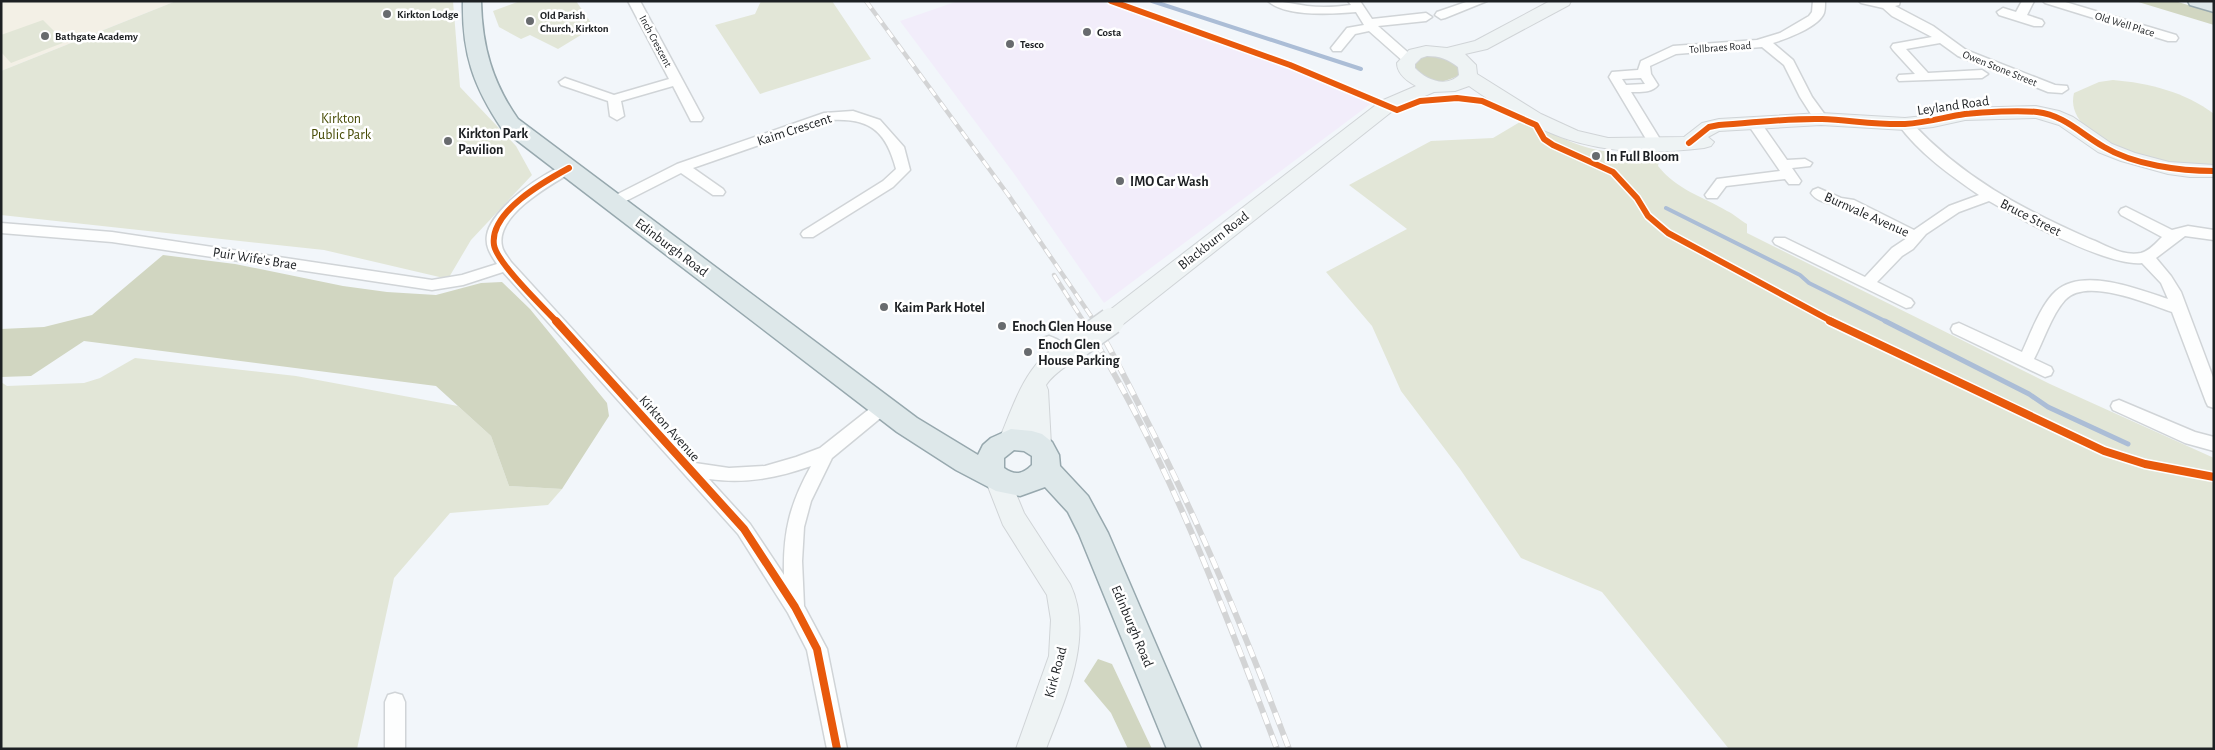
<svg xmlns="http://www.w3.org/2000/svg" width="2215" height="750" viewBox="0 0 2215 750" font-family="'Alegreya Sans',sans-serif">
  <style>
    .commercial { fill: #f2edfa }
    .education { fill: #f3f0e6 }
    .green { fill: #e2e6d7 }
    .forest { fill: #d1d6c1 }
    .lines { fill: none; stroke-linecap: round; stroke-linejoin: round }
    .stream-far1 { stroke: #abbdd6; stroke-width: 4 }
    .stream { stroke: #abbdd6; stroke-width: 5 }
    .street-casing { stroke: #d0d4d7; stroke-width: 3 }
    .secondary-casing { stroke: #d0d4d7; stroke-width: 2 }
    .primary-casing { stroke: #97a8ae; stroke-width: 3 }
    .street { fill: #fdfefe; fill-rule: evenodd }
    .secondary { fill: #eef3f4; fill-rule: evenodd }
    .primary { fill: #dee8ea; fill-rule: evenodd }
    .rail-far1-casing { stroke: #d3d4d5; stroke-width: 4.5 }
    .rail-casing { stroke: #d3d4d5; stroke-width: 6 }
    .rail-far1 { stroke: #fff; stroke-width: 3; stroke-dasharray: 9; stroke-linecap: butt }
    .rail { stroke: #fff; stroke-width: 4.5; stroke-dasharray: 12; stroke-linecap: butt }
    .secondary-bridge-far1-casing { stroke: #d0d4d7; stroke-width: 22; stroke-linecap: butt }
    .secondary-bridge-casing { stroke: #d0d4d7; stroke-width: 29; stroke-linecap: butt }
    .secondary-bridge-far1 { stroke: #eef3f4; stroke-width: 20 }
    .secondary-bridge { stroke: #eef3f4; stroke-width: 26 }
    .cycleway-far1-casing { stroke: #fff; stroke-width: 9 }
    .cycleway-casing { stroke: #fff; stroke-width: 11 }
    .cycleway-far1 { stroke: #e8590c; stroke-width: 6 }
    .cycleway { stroke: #e8590c; stroke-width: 8 }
    .poi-dot { fill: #686b6e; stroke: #fff; stroke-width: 2 }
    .labels { text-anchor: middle; stroke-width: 5; stroke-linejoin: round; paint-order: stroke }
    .far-poi-label { font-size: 11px; font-weight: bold; fill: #1d2023; stroke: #fff; text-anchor: start }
    .far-street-label { font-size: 11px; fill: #1d2023; stroke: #fff }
    .street-label { font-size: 14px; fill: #1d2023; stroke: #fff }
    .park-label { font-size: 14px; fill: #464a04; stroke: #fff }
    .poi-label { font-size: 14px; font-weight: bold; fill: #1d2023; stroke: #fff; text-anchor: start }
  </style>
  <rect width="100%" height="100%" fill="#f2f6fa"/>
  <polygon class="commercial" points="958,1 1099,1 1210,42 1285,66 1373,102 1104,303 1015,175 900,21"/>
  <polygon class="education" points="1,1 176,1 1,71"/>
  <g class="green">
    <polygon points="176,1 453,1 460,87 516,146 532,175 471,240 448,279 324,250 1,215 1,71"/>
    <polygon points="520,1 576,1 594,27 558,49 530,35 521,39 499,27 493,11"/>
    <polygon points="761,1 832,1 871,59 760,94 715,25 755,14"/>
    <polygon points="43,20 65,42 11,63 1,52 1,35"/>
    <path d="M2113,80C2149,83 2185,92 2214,114V164C2178,172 2061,144 2074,93L2099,82Z"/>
    <path d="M1525,119C1545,130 1567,142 1589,148C1612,154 1637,154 1661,154L1658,166C1677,190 1702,196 1727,211C1734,214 1740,220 1747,224V233L2050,384L2214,458V749H1729L1602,592L1521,558L1460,469L1401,391L1372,326L1326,272L1407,229L1349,185L1431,141L1493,138Z"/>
    <polygon points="135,358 296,376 458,406 491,436 509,486 562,489 548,505 450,513 394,578 357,749 1,749 1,382 7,386 84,383 100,378"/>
  </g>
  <g class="forest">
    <polygon points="2135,1 2175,1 2214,13 2214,25"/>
    <path d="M1436,54L1457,61L1460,75C1442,83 1424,89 1414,66L1422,57Z"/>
    <polygon points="163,255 235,264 343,286 387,292 436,295 481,283 502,282 530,309 607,403 609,416 562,489 509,486 491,436 436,386 84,341 31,376 1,377 1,329 44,327 92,315"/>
    <polygon points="1098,659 1112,664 1152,749 1128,749 1111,713 1084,681"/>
  </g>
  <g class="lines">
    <g class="stream-far1">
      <polyline points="1152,1 1361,69"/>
      <polyline points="1666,208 1800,275 1809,283 1887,322"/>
    </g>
    <polyline class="stream" points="1885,321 2029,394 2048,407 2128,444"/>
    <defs>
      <g id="street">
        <polygon points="628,1 640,1 703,118 701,121 691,121 673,86 621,101 624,116 617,120 610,116 608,101 561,85 559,82 565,78 614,95 669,79"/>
        <path d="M1268,1C1282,1 1294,4 1307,6C1322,8 1337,7 1351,5L1348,1H1360L1372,19L1426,13L1432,17L1426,21L1378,26L1412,56L1414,59L1412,62H1404L1369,31L1355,34L1341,51H1333L1331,48L1347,28L1364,25L1356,12C1334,14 1285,17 1268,1Z"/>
        <polygon points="1469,1 1487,1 1445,18 1441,19 1435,15 1437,12"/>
        <path d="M1813,1H1825C1825,5 1825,10 1824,13C1819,27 1786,39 1773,43L1793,60L1812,97L1828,119L1826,122H1816L1800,97L1784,65L1762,47L1676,54L1650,66L1651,74L1658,85C1652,93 1640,92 1631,92L1663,144L1656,148L1649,144L1609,77L1612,72L1638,70L1641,61L1673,46L1757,40L1780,33L1809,16L1812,12ZM1641,78L1645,84L1626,85L1622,79Z"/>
        <polygon points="1859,1 1900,1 1899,5 1895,6 1933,26 1966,50 2055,85 2067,86 2068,89 2062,93 2048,92 1958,56 1940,43 1906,49 1928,73 1982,70 1988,74 1982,78 1899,81 1897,78 1899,75 1915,74 1893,50 1891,47 1893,44 1932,37 1892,16 1883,8 1861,3"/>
        <polygon points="2022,1 2034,1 2027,15 2042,20 2044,23 2042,26 2034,26 1999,15 1997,12 2003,8 2016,12"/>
        <polygon points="2043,1 2062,1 2176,35 2178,38 2176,41 2168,41 2045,3"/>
        <path d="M853,111L880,120L904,147L910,170L893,187L813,237H803L801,234L803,231L883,181L896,169C886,131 870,118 831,120L693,168L723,189L725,192L723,195H713L681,173L618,205H608L606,202L608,199L677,164L824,113Z"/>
        <polygon points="1754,119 1759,120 1787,160 1805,159 1812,163 1810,166 1792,168 1801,181 1799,184 1789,184 1785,179 1726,186 1717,198 1707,198 1705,195 1717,179 1780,171 1747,123"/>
        <path d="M1905,120L1910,121C1963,178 2020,208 2090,239C2106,245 2123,257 2141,253C2149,251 2156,243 2162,237L2121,215L2119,212L2121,209L2126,207L2172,230L2188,226L2214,230V240L2185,236L2156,258L2171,276L2181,292L2214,380V408L2208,406L2206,402L2172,312C2146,303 2086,277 2065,300C2051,316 2044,340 2034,359L2051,367L2053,371L2051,375L2045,377L1953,333L1951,329L1953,325L1959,323L2022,352C2030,335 2041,304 2056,291C2083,267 2138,289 2168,299L2161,283L2142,263C2109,267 2020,219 1989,201L1959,212L1926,234L1913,249L1902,256L1877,282L1911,299L1914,303L1911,307L1906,308L1775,244L1773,241L1775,238H1785L1865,277L1892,248L1907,238C1888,229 1866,214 1847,208C1836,204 1818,204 1811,193L1813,190L1818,188L1841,198L1854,200L1914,230L1949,206L1979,195C1950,175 1919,153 1898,124Z"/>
        <path d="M569,164L576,168L574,171C552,184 495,215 502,246C503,252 508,257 511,262L695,463L729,468L765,466L796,457L820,448L877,403L883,401L889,403L891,407L889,411L832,458L811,501L804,527L802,561L804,606L827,649L847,749H827L807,650L788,613L738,534L503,272L463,285L432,290L112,242L1,233V223L112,232L432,280L462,275L497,264C491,255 485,247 487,235C491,209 545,170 569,164ZM811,466C790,504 783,531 784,575L750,524L709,479C745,484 777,478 811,466Z"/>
        <path d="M1049,336C1058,339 1069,346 1073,354L1071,358C1060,361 1046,351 1041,342L1043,338Z"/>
        <polygon points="2119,400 2195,432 2214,437 2214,451 2185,443 2113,410 2111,406 2113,402"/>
        <polygon points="395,693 402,695 405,702 405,749 385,749 385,702 388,695"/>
      </g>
      <g id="secondary">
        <path d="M1550,1H1571L1569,5L1487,49L1465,54L1476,65L1477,74L1541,114L1578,131L1608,138L1684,137L1702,123L1719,119L1821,113L1905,118L1933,115L1965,108L2036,106L2059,111L2073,117L2112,144L2135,153L2169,162L2214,165V177H2190L2168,174L2121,161L2098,152L2059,125L2036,118L1965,120L1933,127L1905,130L1821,125L1719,131L1708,137L1714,142L1711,146L1704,148C1605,160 1549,143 1469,86L1455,91L1434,92L1395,109L1122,325L1114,327L1106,325L1103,319L1106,313L1381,101L1416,86C1407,81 1397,74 1397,63L1409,50L1426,46L1447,48L1475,41ZM1427,56C1439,56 1448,59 1458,67L1459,75C1446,88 1426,80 1415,68V64L1421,58Z"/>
        <path d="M1079,336L1087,338L1091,344C1081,360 1057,368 1046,385L1048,390L1051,445L1048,452L1039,455L1030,452L1027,445L1026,435L1020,447L1011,450L1002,447L999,440C1017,397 1029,351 1079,336Z"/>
        <path d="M998,469L1007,472L1024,513L1070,584C1095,636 1065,699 1046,749H1016L1049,656L1051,620L1047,595L1003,525L985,479L989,472Z"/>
      </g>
      <g id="primary">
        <path d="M463,1H481C482,46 492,82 518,119L917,418L978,455L983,445L991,438L1011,429L1032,431L1042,434L1052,442L1059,455L1060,466L1088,496L1108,533L1201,749H1167L1079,534L1068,512L1045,487L1020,496L996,491L956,470L897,432L502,129C473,86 462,53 463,1ZM1014,450L1024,451L1032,456V465C1023,474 1015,476 1004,468V458Z"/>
        <polygon points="2188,1 2214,1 2214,12 2190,5"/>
      </g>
    </defs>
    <use href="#street" class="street-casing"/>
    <use href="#secondary" class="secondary-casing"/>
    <use href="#primary" class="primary-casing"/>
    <use href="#street" class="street"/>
    <use href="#secondary" class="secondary"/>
    <use href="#primary" class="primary"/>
    <defs>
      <g id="rail-far1">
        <polyline points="866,1 1009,196 1095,322"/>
        <polyline points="1054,275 1084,322"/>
      </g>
      <g id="rail">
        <path d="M1083,321C1166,454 1222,603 1277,749"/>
        <path d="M1094,321C1112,351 1128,383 1144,415C1200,523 1246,635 1289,749"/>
      </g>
    </defs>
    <use href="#rail-far1" class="rail-far1-casing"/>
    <use href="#rail" class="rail-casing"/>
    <use href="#rail-far1" class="rail-far1"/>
    <use href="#rail" class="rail"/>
    <defs>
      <polyline id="secondary-bridge-far1" points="1109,322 1114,319"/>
      <polyline id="secondary-bridge" points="1079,344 1111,321"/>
    </defs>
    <use href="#secondary-bridge-far1" class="secondary-bridge-far1-casing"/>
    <use href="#secondary-bridge" class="secondary-bridge-casing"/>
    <use href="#secondary-bridge-far1" class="secondary-bridge-far1"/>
    <use href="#secondary-bridge" class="secondary-bridge"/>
    <defs>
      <g id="cycleway-far1">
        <polyline points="1111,1 1290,65 1397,110 1420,101 1457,98 1482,101 1536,125 1544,139 1553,145 1613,172 1637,198 1648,216 1668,233 1833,322"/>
        <path d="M1689,143L1709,127L1719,125C1753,123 1788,118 1822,119C1849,120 1877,125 1905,124C1926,123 1945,117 1965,114C1984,112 2018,110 2037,112C2064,115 2081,134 2104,147C2134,165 2180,171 2214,171"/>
        <path d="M557,322C543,307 497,263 494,245C489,212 545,181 569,168"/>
      </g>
      <g id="cycleway">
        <polyline points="556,321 744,529 795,607 817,649 837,749"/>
        <polyline points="1830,321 2104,451 2145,464 2214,477"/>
      </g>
    </defs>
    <use href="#cycleway-far1" class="cycleway-far1-casing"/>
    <use href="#cycleway" class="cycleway-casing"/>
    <use href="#cycleway-far1" class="cycleway-far1"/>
    <use href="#cycleway" class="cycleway"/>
  </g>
  <g class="poi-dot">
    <circle cx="387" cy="14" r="5"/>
    <circle cx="530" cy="21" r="5"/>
    <circle cx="1087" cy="32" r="5"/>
    <circle cx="45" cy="36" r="5"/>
    <circle cx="1010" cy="44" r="5"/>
    <circle cx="448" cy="141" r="5"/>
    <circle cx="1596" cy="156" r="5"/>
    <circle cx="1120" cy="181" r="5"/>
    <circle cx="884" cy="307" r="5"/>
    <circle cx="1002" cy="326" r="5"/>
    <circle cx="1028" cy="352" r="5"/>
  </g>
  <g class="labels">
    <g class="far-poi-label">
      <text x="397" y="18">Kirkton Lodge</text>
      <text x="540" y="19">Old Parish<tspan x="540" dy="13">Church, Kirkton</tspan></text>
      <text x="1097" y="36">Costa</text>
      <text x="55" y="40">Bathgate Academy</text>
      <text x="1020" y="48">Tesco</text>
    </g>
    <g class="far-street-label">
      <text transform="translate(2125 24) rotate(17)" y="4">Old Well Place</text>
      <text transform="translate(656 41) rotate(62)" y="4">Inch Crescent</text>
      <text transform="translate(1720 47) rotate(-4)" y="4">Tollbraes Road</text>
      <text transform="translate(2000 68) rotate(22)" y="4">Owen Stone Street</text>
    </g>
    <g class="street-label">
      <text transform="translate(1953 105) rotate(-8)" y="5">Leyland Road</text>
      <text transform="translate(794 129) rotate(-18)" y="5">Kaim Crescent</text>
      <text transform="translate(1867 214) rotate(24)" y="5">Burnvale Avenue</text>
      <text transform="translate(2031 217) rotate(27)" y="5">Bruce Street</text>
      <text transform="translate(1213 240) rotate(-38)" y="5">Blackburn Road</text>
      <text transform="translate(672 247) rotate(37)" y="5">Edinburgh Road</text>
      <text transform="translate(255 258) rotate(9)" y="5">Puir Wife's Brae</text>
      <text transform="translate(670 428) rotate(48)" y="5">Kirkton Avenue</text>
      <text transform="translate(1133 626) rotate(67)" y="5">Edinburgh Road</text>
      <text transform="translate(1055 672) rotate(-75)" y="5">Kirk Road</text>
    </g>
    <g class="park-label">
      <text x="341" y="123">Kirkton<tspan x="341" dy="16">Public Park</tspan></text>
    </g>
    <g class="poi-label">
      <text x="458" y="138">Kirkton Park<tspan x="458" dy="16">Pavilion</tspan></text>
      <text x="1606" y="161">In Full Bloom</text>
      <text x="1130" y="186">IMO Car Wash</text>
      <text x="894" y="312">Kaim Park Hotel</text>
      <text x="1012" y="331">Enoch Glen House</text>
      <text x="1038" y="349">Enoch Glen<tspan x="1038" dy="16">House Parking</tspan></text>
    </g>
  </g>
  <rect width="2215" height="750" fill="none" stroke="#1d2023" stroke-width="5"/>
</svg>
